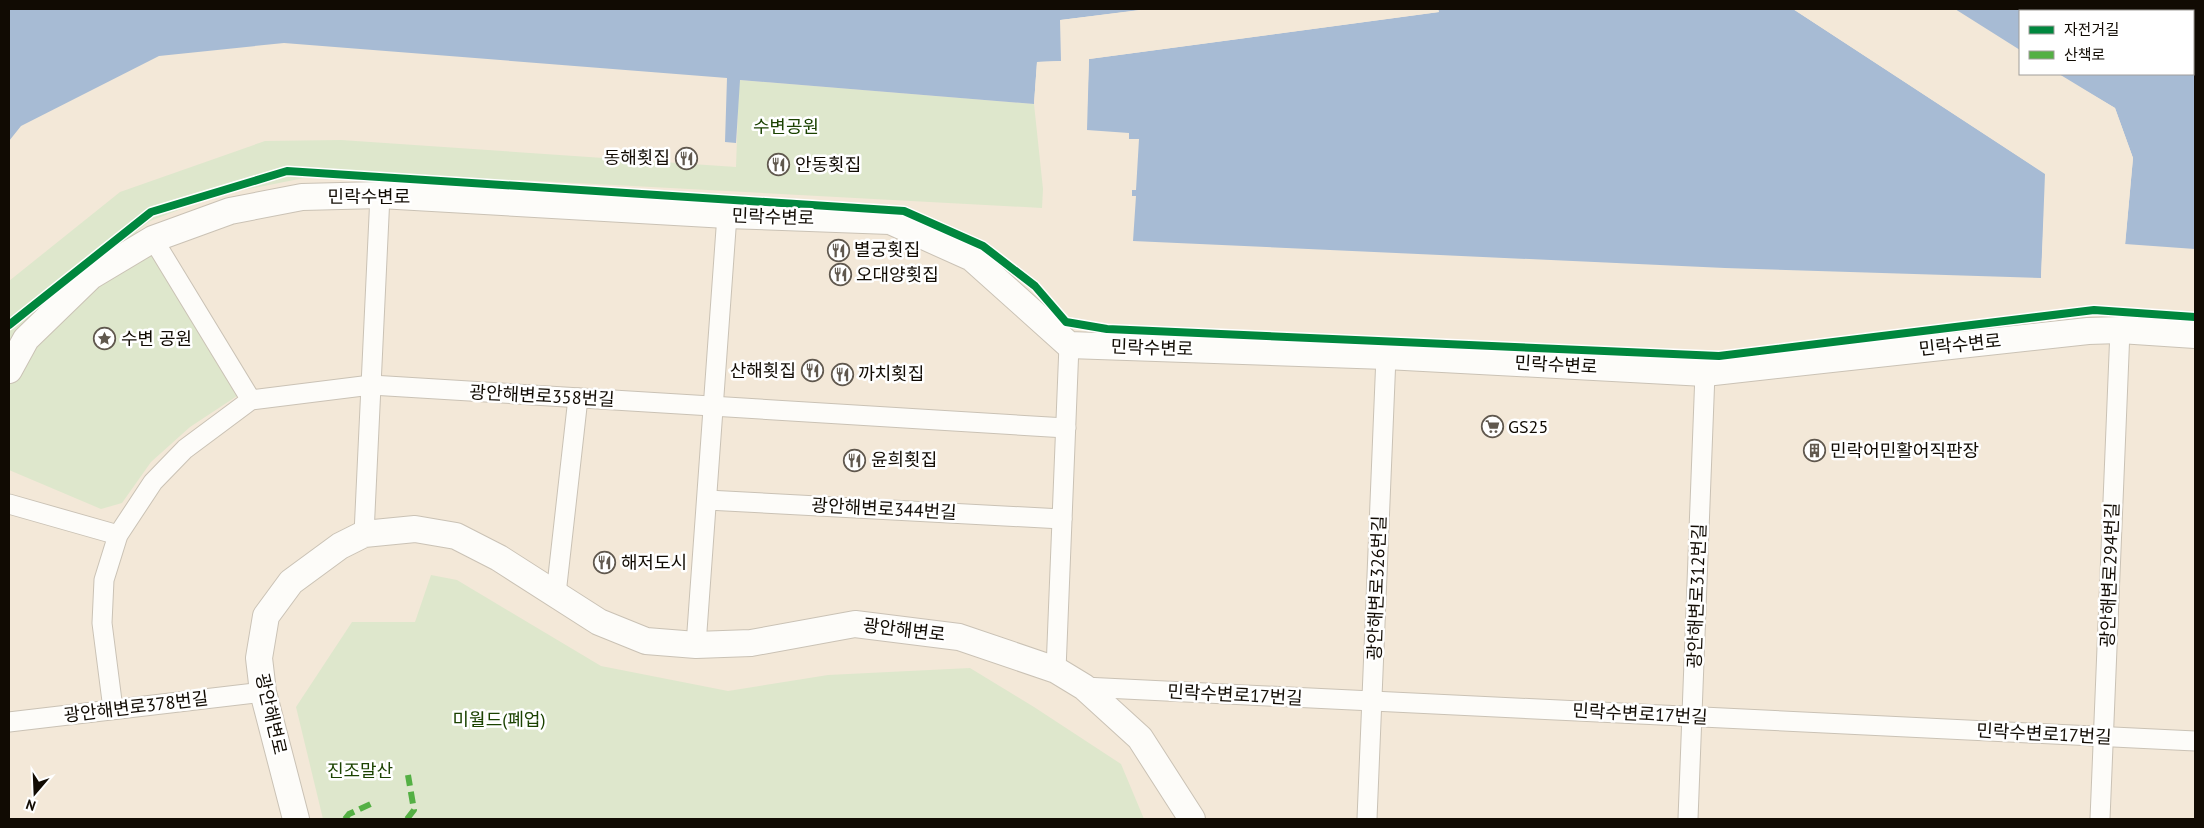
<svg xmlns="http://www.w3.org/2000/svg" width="2204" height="828" viewBox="0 0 2204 828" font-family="'PT Sans','Noto Sans KR',sans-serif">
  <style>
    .green { fill: #dee7cc }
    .water { fill: #a7bbd4 }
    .pier { fill: #f3e8d8 }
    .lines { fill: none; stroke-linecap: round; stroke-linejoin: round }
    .street-casing { stroke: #cac2b5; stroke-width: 21 }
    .secondary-casing { stroke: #cac2b5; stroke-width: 28 }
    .street { stroke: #fdfcf9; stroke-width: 19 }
    .secondary { stroke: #fdfcf9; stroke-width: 26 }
    .quiet { stroke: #54b044; stroke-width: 6; stroke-dasharray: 12 6; stroke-linecap: butt }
    .cycleway-casing { stroke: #fff; stroke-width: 11 }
    .cycleway { stroke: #00873e; stroke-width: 8 }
    .labels { text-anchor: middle; stroke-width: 5; stroke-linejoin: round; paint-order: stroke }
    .park-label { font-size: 18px; fill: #1b4200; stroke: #fff }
    .poi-label { font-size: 18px; fill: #110b03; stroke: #fff; text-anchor: start }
    .street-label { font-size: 18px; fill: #110b03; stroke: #fff }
  </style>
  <rect width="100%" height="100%" fill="#f3e8d8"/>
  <g class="green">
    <polygon points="739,80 1034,104 1043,189 1042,208 520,180 405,180 309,177 218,195 150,221 137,231 237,396 190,427 151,462 122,503 101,509 9,470 9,281 120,192 265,141 341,140 736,167"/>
    <polygon points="431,575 457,580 601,666 728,691 828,675 970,668 1034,707 1121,764 1144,819 323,819 296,707 352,622 415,622"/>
  </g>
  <g class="water">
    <polygon points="9,9 1147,9 1061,20 1061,61 1037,62 1034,104 740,80 736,143 725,142 727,78 284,43 159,56 21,126 9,141"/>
    <polygon points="1438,9 1793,9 2046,174 2041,278 1725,268 1133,241 1136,196 1132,196 1132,190 1136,190 1139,139 1129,139 1129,133 1087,130 1089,59 1439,12"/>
    <polygon points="1955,9 2195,9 2195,249 2125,244 2133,158 2115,108 2059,74 2193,74 2193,11 2020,11 2020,50"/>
  </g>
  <g class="pier">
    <polygon points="1150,9 1148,11 1063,22 1063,62 1039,64 1037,104 1034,104 1037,62 1061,61 1060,20"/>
    <polygon points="1438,9 1439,12 1089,59 1087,107 1085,107 1086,59 1088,56"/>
    <polygon points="1793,9 1797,9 2047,173 2043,278 2041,278 2045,174"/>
    <polygon points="2057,74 2115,108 2133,158 2125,246 2123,244 2130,158 2113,110"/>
  </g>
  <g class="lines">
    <defs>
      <g id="street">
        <polyline points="153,239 251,400"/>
        <polyline points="707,500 1062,519"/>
        <polyline points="9,504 118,535"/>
        <polyline points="364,534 380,195"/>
        <polyline points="556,594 578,398"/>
        <polyline points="696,645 727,215"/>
        <polyline points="1056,670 1069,345"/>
        <polyline points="1084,687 2195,741"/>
        <polyline points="113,709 102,623 104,580 118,535 153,482 185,449 251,400 371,385 1066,428"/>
        <polyline points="9,722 263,692"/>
        <polyline points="1367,819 1386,356"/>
        <polyline points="1688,819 1705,373"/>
        <polyline points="2100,819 2120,330"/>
      </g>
      <g id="secondary">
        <polyline points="9,370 26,339 91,276 153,239 230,211 302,197 380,195 727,215 890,221 972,258 1069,345 1386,356 1705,373 2088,331 2120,330 2195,335"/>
        <polyline points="296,819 263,692 259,658 266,616 291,582 340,546 364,534 415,529 456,536 499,558 599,622 646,641 696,645 751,643 855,624 959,637 1056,670 1084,687 1140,738 1192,819"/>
      </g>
    </defs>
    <use href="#street" class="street-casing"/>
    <use href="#secondary" class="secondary-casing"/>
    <use href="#street" class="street"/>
    <use href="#secondary" class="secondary"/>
    <g class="quiet">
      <polyline points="345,819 349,814 375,802"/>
      <polyline points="407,819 414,810 408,775"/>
    </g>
    <defs>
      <polyline id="cycleway" points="9,325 151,212 287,171 904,211 983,246 1035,286 1066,322 1107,329 1719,356 2094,310 2195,317"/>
    </defs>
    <use href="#cycleway" class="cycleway-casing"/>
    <use href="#cycleway" class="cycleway"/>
  </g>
  <defs>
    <symbol id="restaurant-ring" viewBox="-11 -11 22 22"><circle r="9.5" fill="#fff" stroke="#60584e" stroke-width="1.5"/><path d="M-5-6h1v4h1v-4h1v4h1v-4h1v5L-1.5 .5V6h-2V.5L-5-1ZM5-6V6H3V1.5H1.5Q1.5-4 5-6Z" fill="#60584e"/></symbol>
    <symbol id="sight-ring" viewBox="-11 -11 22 22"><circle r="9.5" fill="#fff" stroke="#60584e" stroke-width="1.5"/><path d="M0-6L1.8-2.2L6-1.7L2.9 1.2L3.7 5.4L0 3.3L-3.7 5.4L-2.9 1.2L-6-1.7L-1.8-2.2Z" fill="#60584e"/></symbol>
    <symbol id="supermarket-ring" viewBox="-11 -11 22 22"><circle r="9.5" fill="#fff" stroke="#60584e" stroke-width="1.5"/><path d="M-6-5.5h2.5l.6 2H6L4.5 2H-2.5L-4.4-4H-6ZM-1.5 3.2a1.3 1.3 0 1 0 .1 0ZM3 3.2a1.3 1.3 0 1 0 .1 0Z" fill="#60584e"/></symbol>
    <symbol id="building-ring" viewBox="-11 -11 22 22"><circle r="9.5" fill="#fff" stroke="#60584e" stroke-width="1.5"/><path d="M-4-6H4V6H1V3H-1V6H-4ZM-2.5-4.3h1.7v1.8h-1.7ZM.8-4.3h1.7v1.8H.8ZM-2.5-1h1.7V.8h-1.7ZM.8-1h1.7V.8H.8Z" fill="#60584e"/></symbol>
  </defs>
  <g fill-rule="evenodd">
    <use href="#restaurant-ring" x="674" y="146" width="25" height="25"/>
    <use href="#restaurant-ring" x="766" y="152" width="25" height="25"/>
    <use href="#restaurant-ring" x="826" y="238" width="25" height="25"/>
    <use href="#restaurant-ring" x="828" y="262" width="25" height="25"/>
    <use href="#sight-ring" x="92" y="326" width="25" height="25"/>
    <use href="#restaurant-ring" x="800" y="358" width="25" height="25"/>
    <use href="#restaurant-ring" x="830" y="362" width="25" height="25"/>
    <use href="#supermarket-ring" x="1480" y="414" width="25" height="25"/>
    <use href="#building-ring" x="1802" y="438" width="25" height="25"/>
    <use href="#restaurant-ring" x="842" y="448" width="25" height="25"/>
    <use href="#restaurant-ring" x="592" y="550" width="25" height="25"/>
  </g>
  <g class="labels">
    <g class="park-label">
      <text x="786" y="133">수변공원</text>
      <text x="499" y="726">미월드(폐업)</text>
      <text x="360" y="777">진조말산</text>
    </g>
    <g class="poi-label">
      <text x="670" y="164" text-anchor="end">동해횟집</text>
      <text x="795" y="171">안동횟집</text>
      <text x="854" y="256">별궁횟집</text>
      <text x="856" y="281">오대양횟집</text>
      <text x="121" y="345">수변 공원</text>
      <text x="796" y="377" text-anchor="end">산해횟집</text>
      <text x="858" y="380">까치횟집</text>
      <text x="1508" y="433">GS25</text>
      <text x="1830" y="457">민락어민활어직판장</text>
      <text x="871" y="466">윤희횟집</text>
      <text x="621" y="569">해저도시</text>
    </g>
    <g class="street-label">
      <text x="369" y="203">민락수변로</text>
      <text transform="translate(773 217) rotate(2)" y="6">민락수변로</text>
      <text transform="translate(1960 345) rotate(-6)" y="6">민락수변로</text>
      <text transform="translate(1152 348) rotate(2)" y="6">민락수변로</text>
      <text transform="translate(1556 365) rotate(3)" y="6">민락수변로</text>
      <text transform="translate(542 396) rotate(3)" y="6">광안해변로358번길</text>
      <text transform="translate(884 509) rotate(3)" y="6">광안해변로344번길</text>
      <text transform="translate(2110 575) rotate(-88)" y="6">광안해변로294번길</text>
      <text transform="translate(1377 588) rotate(-88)" y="6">광안해변로326번길</text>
      <text transform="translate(1697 596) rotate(-88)" y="6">광안해변로312번길</text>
      <text transform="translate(904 630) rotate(7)" y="6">광안해변로</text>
      <text transform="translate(1235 695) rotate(3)" y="6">민락수변로17번길</text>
      <text transform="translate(136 707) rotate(-7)" y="6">광안해변로378번길</text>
      <text transform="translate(271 714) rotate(77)" y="6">광안해변로</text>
      <text transform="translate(1640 714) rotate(3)" y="6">민락수변로17번길</text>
      <text transform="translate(2044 734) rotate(3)" y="6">민락수변로17번길</text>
    </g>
  </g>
  <rect width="2204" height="828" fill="none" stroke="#110b03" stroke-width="20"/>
  <rect x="2019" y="10" width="175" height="65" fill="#ffffff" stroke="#a09d9a"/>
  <rect x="2029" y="26" width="25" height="8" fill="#00873e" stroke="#a09d9a"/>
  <text x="2064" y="35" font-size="15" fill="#110b03">자전거길</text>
  <rect x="2029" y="51" width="25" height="8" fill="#54b044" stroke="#a09d9a"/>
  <text x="2064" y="60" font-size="15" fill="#110b03">산책로</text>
  <g transform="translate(35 793) rotate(199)" stroke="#ffffff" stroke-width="4" paint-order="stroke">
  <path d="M0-4L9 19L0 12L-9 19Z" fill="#110b03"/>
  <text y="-8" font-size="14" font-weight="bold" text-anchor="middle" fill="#110b03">N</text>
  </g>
</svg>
